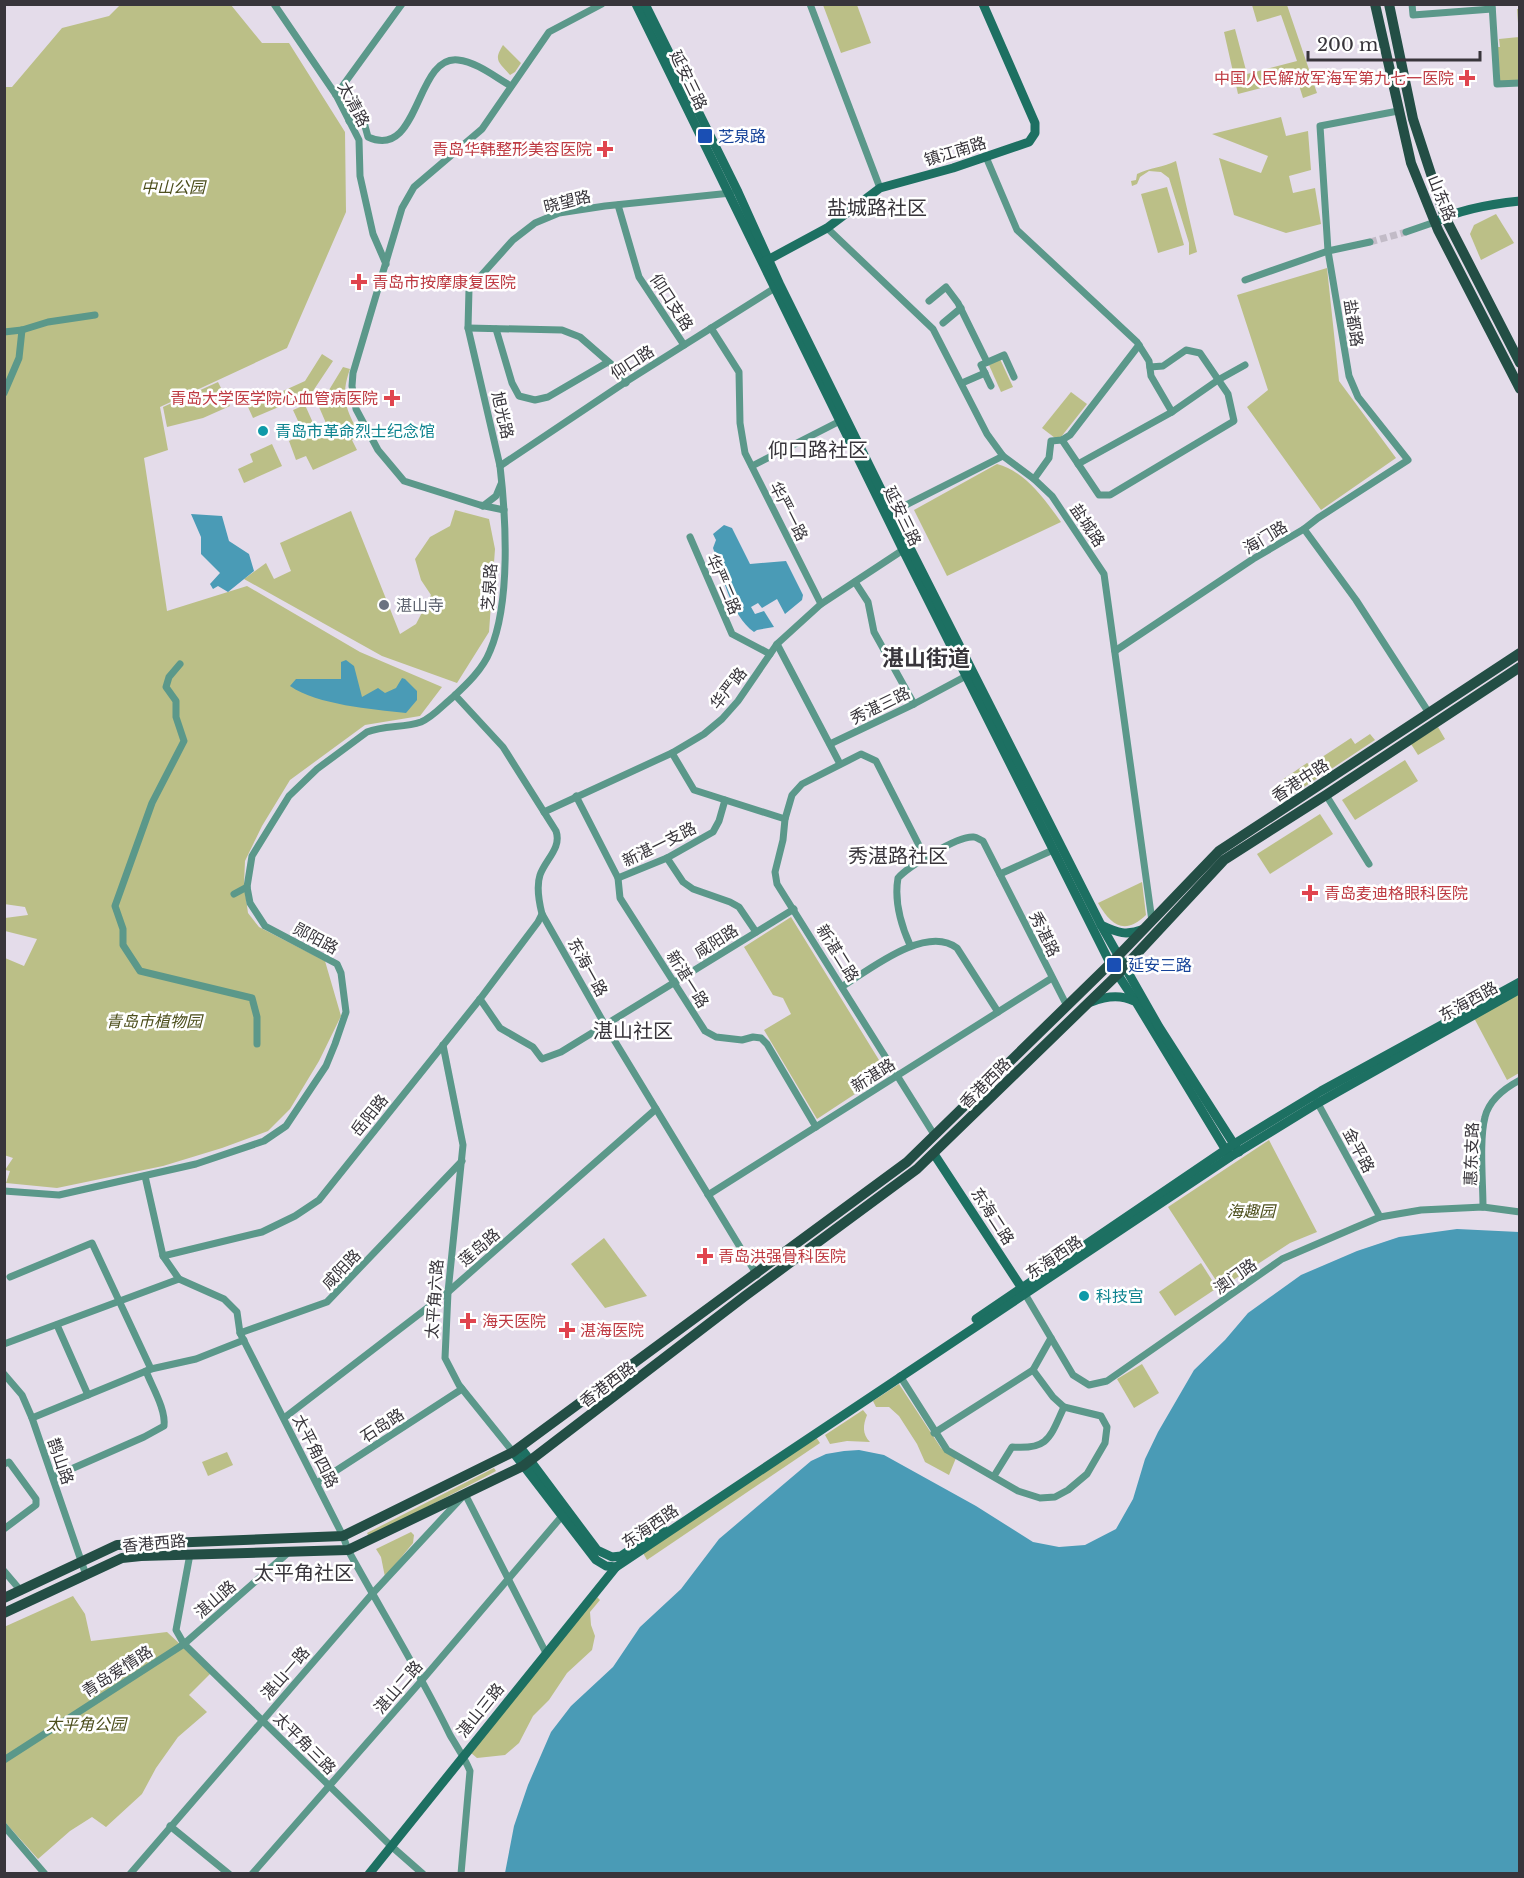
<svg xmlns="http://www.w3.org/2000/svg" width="1524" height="1878" viewBox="0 0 1524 1878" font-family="'Libre Baskerville','Noto Sans SC',serif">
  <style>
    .green { fill: #bbbf87 }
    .water { fill: #4a9bb6 }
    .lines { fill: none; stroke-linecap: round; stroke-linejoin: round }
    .street-tunnel { stroke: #c2bbc7; stroke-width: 7; stroke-dasharray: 7 3.5; stroke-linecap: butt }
    .street { stroke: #5b988a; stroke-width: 7 }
    .secondary { stroke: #1d7062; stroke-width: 9 }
    .primary { stroke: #234e45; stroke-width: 10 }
    .health-dot { fill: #e0444e; stroke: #fff; stroke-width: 2 }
    .transit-dot { fill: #1a4fb4; stroke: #fff; stroke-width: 2 }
    .culture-dot { fill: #0f9aa8; stroke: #fff; stroke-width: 2 }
    .worship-dot { fill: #6b7280; stroke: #fff; stroke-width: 2 }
    .labels { text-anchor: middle; stroke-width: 5; stroke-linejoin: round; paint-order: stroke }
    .health-label { font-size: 16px; fill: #be3a42; stroke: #fff; text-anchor: start }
    .street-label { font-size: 16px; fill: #38353b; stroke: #fff }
    .transit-label { font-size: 16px; fill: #164399; stroke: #fff; text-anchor: start }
    .park-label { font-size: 16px; font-style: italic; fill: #4d4f1d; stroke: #fff }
    .culture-label { font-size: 16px; fill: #0d838f; stroke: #fff; text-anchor: start }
    .worship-label { font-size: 16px; fill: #5b616d; stroke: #fff; text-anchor: start }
    .quarter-label { font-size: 20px; fill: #38353b; stroke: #fff }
    .district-label { font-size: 22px; font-weight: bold; fill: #38353b; stroke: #fff }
  </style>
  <rect width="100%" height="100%" fill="#e4dcea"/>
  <g class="green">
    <polygon points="120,5 231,5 262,43 289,43 345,132 346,212 287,348 160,407 168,450 144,458 167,611 247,586 360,652 442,687 420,716 365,725 290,780 262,826 245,861 244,884 248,913 259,927 325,961 341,1016 319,1061 290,1109 268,1131 222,1148 163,1166 57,1188 6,1183 10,1171 5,1170 13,1158 4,1155 5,958 24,966 37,939 5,931 5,918 28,915 25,907 4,904 5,87 12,87 62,28 109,16"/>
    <polygon points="823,5 857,5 871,43 841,53"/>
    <polygon points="1252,5 1287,5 1317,93 1303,98 1297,79 1238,94 1224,32 1235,29 1247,74 1297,61 1281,15 1257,22"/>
    <polygon points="1517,9 1519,9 1519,81 1500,82 1497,47 1500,47 1499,39 1519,37"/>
    <path d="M503,45L521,63L515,72L510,75C499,62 493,61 503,45Z"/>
    <polygon points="1281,117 1286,136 1308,131 1311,170 1289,176 1293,193 1315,188 1321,224 1286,233 1234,215 1219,158 1261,173 1268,156 1212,134"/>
    <path d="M1176,161L1197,252L1189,255V243L1169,178L1161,172L1149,171L1140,177L1137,184L1132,186L1131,181L1136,180L1137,174C1149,168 1164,167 1176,161Z"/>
    <polygon points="1167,187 1184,245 1158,253 1141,194"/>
    <polygon points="1496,214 1514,243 1481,260 1470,234 1474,225"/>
    <polygon points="1327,268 1339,381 1396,458 1321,510 1247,407 1268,390 1237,295"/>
    <polygon points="322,354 333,361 313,391 289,403 283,391 305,381"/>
    <polygon points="1000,359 1013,387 1001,392 989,365"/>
    <path d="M343,367L350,369C340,397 346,410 360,435L352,440L357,450L313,470L306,456L296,460L289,441L304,434L293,410L305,405L318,434L329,430L316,400L329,390Z"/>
    <polygon points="218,382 230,406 203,418 167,427 163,407"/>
    <polygon points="1071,392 1087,404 1061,437 1055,438 1042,428"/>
    <polygon points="276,394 281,406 253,418 248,407"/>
    <polygon points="272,444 282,466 244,483 238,469 253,462 250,454"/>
    <path d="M997,464C1025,471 1045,500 1061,522L947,576L914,510Z"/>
    <polygon points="455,510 489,519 495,549 489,632 457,683 382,656 244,579 266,563 274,579 291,571 280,543 351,511 400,634 416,624 431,595 421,580 415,559 430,537 450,526"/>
    <polygon points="1438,727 1445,739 1418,755 1411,744"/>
    <polygon points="1370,734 1375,740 1292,795 1282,780 1307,763 1310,765 1351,738 1355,744"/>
    <polygon points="1405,760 1418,781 1355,820 1342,800"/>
    <polygon points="1320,814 1333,834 1270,874 1257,854"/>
    <path d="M1142,882L1146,915C1124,936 1111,925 1098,903Z"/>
    <polygon points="791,917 887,1073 817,1119 764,1030 791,1014 783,998 773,995 744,947"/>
    <polygon points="1519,994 1519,1073 1507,1080 1474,1018"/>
    <polygon points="1269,1140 1317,1232 1290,1243 1221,1288 1168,1207"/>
    <polygon points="604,1238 647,1296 605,1308 571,1264"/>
    <polygon points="1201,1263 1217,1288 1175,1316 1159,1292"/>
    <polygon points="1142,1364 1159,1393 1134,1408 1117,1379"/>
    <polygon points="899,1384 941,1448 956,1458 949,1475 925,1462 917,1444 899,1416 889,1407 876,1407 873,1401"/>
    <path d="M863,1410L867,1415C863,1425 862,1434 870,1442L847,1441L830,1444L825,1435Z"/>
    <polygon points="816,1437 820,1443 647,1560 643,1553"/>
    <polygon points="227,1452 233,1465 208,1476 202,1462"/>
    <polygon points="494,1468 496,1471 485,1477 369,1537 367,1533"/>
    <polygon points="411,1532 414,1535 413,1543 385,1577 381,1557 376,1549"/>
    <polygon points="73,1596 85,1614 91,1641 167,1632 211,1673 189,1695 207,1712 178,1737 156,1768 142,1794 106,1827 92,1817 70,1831 38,1859 5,1822 4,1627"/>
    <polygon points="596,1596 600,1600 590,1612 591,1625 595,1636 592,1650 567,1673 549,1700 533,1716 519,1743 505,1755 477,1758 471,1753"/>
  </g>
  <g class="water">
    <polygon points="191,514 222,516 229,541 249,554 254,571 228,592 218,586 213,589 210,584 220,573 201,554 201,537"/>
    <path d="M724,525L732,528L750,564L786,561L803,595L802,600L785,614L777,599L762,608L758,603L751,607L755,614L764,611L774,627L757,630L754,632C731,616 722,574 713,548L716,540L713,534Z"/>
    <path d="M346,660L354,666L362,697L378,688L385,693L396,688L402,678L405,679L417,691V700L406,713C371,709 318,705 290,686L296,679H341V662Z"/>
    <polygon points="1457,1229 1519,1232 1519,1873 505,1873 514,1826 528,1785 551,1732 571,1706 613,1667 640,1627 681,1589 719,1539 811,1461 826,1454 844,1451 859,1450 884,1455 976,1506 1033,1542 1059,1547 1085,1545 1116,1529 1133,1499 1145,1459 1158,1432 1194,1370 1225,1340 1248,1313 1301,1275 1357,1251 1399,1237"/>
  </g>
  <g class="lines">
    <polyline class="street-tunnel" points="1370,242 1406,232"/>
    <g class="street">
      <polyline points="274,4 336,95 359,140 360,176 373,234 386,264"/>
      <polyline points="810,4 880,188"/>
      <polyline points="1412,4 1413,15 1492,9"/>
      <polyline points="1492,4 1497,84 1520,83"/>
      <polyline points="336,95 402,4"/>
      <path d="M349,121L362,115L368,137C420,161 415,55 458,60C477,62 495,77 511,86"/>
      <polyline points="986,157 1017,230 1137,342 1149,361 1151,376 1172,412"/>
      <polyline points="618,205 639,277 684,345"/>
      <polyline points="827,228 933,329 987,434 1003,456 1034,479 1052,496 1104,574 1152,921"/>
      <polyline points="1406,232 1435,222"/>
      <polyline points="1245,280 1328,251 1370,242"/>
      <polyline points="929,301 946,287 958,303 987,362"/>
      <polyline points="943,323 961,308"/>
      <polyline points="468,328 562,330 580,337 619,371 626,383"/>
      <polyline points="711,328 739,372 740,423 745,453 821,604"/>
      <polyline points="496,329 512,383 519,396 535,400 548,397 608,362"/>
      <polyline points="4,332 22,330 48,322 95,315"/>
      <polyline points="962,383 985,373"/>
      <polyline points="991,386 981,365 1004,355 1014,377"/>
      <polyline points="4,393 19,358 22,330"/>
      <polyline points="1062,440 1099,495 1110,495 1234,421 1228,394 1200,353 1186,350 1163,366 1150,367"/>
      <polyline points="1078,464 1172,412 1218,380 1245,365"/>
      <polyline points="500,466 627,381 778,286"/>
      <polyline points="752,466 844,419"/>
      <polyline points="1034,479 1049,458 1051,441 1062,440 1070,435 1139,345"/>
      <polyline points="483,506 496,496 501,484"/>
      <polyline points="504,510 480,505 404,481 378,450 356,409 352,386 353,373 402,208 414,187 482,129 549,32 602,4"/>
      <polyline points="892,512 1003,456"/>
      <polyline points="1304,529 1318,518 1408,460 1358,397 1349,376 1328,251 1320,126 1398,111"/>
      <polyline points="690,537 732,634 770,654"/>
      <polyline points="855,582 868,602 874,632 914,704"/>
      <polyline points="777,644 840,764"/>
      <polyline points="1115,651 1253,559 1304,529 1356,600 1429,713"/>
      <polyline points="180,664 169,677 166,687 176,701 176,717 184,741 152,803 115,906 123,929 123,945 140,971 252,998 257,1017 257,1044"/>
      <path d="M455,695L503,747L556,831C562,848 545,860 540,875C536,887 539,902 542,914L605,1025L757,1275"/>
      <polyline points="830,744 914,704 968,675"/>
      <polyline points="672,753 694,790 785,819"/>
      <polyline points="1326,795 1369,864"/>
      <polyline points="576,796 618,878 620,898 705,1031 716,1037 742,1040 753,1037 761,1038 767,1044 816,1127"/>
      <polyline points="544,812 672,753 704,734 722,719 738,701 777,644 821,604 906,548"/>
      <polyline points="925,857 876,761 861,754 802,784 792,795 785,819 783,840 775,872 777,884 935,1136"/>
      <polyline points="667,858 683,882 693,889 730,902 739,907 756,932"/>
      <polyline points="1000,874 1053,850"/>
      <polyline points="618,878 667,858 713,832 719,821 725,800"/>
      <polyline points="234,894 247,887"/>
      <path d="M910,945C901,925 894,901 898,878C908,867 958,835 974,837C977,837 980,840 983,841L1067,1006"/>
      <path d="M843,986C869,970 926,924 957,948L998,1012"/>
      <polyline points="480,999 500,1028 533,1047 542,1059 561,1052 794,909"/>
      <polyline points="443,1045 463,1145 448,1292 445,1358 459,1385 513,1452"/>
      <polyline points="1316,1100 1380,1217"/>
      <path d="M145,1176L163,1256L179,1279L224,1299L237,1312L240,1333L343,1536L348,1550C382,1612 419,1671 450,1735C457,1747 465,1758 470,1771L461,1874"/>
      <path d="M4,1191L59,1195L196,1164L264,1141L286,1126L326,1066L335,1044L346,1012L341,973L337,964L265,926L250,903L247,887L252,856L289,796L317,769L367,732C384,725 404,728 421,722C433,717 443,705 453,697C467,684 483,669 490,651C511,602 506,518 500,466L468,328L469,289L513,240L535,223L559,213L605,206L731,193"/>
      <polyline points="708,1195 1052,978"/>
      <path d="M1483,1207C1483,1182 1479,1140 1485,1117C1489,1100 1505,1088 1520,1080"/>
      <polyline points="163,1256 262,1232 295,1216 319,1200 480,999 538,922 542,914"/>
      <polyline points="10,1277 92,1243 151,1369 32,1418"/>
      <polyline points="1025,1294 1073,1375 1089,1385 1107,1381 1282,1259 1354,1228 1380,1217 1421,1210 1483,1207 1520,1212"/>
      <polyline points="57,1325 88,1395"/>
      <polyline points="240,1333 327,1302 462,1161"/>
      <polyline points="4,1344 179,1279"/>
      <polyline points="151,1369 196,1359 244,1340"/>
      <polyline points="4,1374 22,1395 32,1418 86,1575"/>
      <polyline points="900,1376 947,1450 1018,1491 1040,1498 1055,1497 1068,1490 1087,1474 1105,1443 1107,1427 1101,1416 1064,1407 1053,1397 1033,1370"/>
      <polyline points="284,1418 448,1292 656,1109"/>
      <polyline points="934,1433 1033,1370 1051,1338"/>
      <polyline points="4,1464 9,1462 36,1499 36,1505 4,1529"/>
      <path d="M994,1476L1012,1447C1049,1450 1050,1437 1064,1407"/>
      <path d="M53,1477L144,1437L164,1426C166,1409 152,1387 146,1371"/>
      <polyline points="317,1483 462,1389"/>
      <polyline points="190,1554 176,1630 184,1644 390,1845 423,1874"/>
      <polyline points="4,1571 21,1591"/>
      <polyline points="4,1760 184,1644 290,1551"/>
      <polyline points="4,1826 45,1874"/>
      <polyline points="170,1826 229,1874"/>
      <polyline points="130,1874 372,1594 465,1494 546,1653"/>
      <polyline points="252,1874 423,1679 562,1516"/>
    </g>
    <g class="secondary">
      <polyline points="636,4 903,550 1110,963 1136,1002 1230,1157"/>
      <polyline points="645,4 738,192 780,285 909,546 1101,925 1159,1027 1239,1152"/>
      <path d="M1435,222C1460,209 1491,204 1520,201"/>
      <polyline points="764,262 827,228 880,188 953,168 1029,142 1035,133 1035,123 983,4"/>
      <path d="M1101,925C1118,933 1126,936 1144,929"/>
      <path d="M1091,1002C1106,996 1120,994 1134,1001"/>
      <polyline points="934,1154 1025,1293"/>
      <polyline points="976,1319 1234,1144 1321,1091 1520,982"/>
      <polyline points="520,1447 597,1550 612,1557 621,1556 663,1528"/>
      <polyline points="513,1452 596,1560 606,1566 616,1567"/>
      <polyline points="369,1874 616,1567 1230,1157 1318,1103 1520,989"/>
    </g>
    <g class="primary">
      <polyline points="1375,4 1411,163 1438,230 1520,389"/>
      <polyline points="1389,4 1413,119 1445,217 1520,363"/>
      <polyline points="4,1598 117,1545 343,1536 513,1452 907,1162 1118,956 1219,851 1520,653"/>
      <polyline points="4,1613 122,1558 141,1556 348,1550 523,1466 745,1296 917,1169 1117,975 1224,860 1326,795 1520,667"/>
    </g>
  </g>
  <g class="health-dot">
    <path d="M1464 69h6v6h6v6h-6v6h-6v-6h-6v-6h6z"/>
    <path d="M602 140h6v6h6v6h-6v6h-6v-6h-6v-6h6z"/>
    <path d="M356 273h6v6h6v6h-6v6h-6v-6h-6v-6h6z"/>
    <path d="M389 389h6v6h6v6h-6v6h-6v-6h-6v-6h6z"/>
    <path d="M1307 884h6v6h6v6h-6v6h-6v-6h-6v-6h6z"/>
    <path d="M702 1247h6v6h6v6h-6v6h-6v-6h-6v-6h6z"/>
    <path d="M465 1312h6v6h6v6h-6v6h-6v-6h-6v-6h6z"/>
    <path d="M564 1321h6v6h6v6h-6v6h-6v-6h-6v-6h6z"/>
  </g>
  <g class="transit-dot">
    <rect x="697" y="128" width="16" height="16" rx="3"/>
    <rect x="1106" y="957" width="16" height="16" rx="3"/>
  </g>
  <g class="culture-dot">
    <circle cx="263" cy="431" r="6"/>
    <circle cx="1084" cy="1296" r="6"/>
  </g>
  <circle class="worship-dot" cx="384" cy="605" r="6"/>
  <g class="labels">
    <g class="health-label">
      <text x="1454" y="84" text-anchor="end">中国人民解放军海军第九七一医院</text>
      <text x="592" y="155" text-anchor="end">青岛华韩整形美容医院</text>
      <text x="372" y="288">青岛市按摩康复医院</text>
      <text x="378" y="404" text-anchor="end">青岛大学医学院心血管病医院</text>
      <text x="1324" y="899">青岛麦迪格眼科医院</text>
      <text x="718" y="1262">青岛洪强骨科医院</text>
      <text x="482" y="1327">海天医院</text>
      <text x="580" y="1336">湛海医院</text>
    </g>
    <g class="street-label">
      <text transform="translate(689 80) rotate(64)" y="6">延安三路</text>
      <text transform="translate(354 104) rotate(62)" y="6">太清路</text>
      <text transform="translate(955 151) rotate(-17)" y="6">镇江南路</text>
      <text transform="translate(1442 198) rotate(68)" y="6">山东路</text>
      <text transform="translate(567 201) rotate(-14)" y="6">晓望路</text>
      <text transform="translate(672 302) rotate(57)" y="6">仰口支路</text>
      <text transform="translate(1354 323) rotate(81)" y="6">盐都路</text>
      <text transform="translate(632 362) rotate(-33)" y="6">仰口路</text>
      <text transform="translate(503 415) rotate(77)" y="6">旭光路</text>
      <text transform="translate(789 511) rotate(63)" y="6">华严一路</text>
      <text transform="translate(903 516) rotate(64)" y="6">延安三路</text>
      <text transform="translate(1088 525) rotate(56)" y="6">盐城路</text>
      <text transform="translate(1265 537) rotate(-31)" y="6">海门路</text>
      <text transform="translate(724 584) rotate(67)" y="6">华严二路</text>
      <text transform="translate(489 587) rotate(-86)" y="6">芝泉路</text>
      <text transform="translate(728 688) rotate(-52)" y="6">华严路</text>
      <text transform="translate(880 705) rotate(-26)" y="6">秀湛三路</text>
      <text transform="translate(1300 780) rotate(-33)" y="6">香港中路</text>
      <text transform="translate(659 844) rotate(-26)" y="6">新湛一支路</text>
      <text transform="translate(1045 934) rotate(64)" y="6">秀湛路</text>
      <text transform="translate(316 938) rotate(28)" y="6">郧阳路</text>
      <text transform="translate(716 941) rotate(-32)" y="6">咸阳路</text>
      <text transform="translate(838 953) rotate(58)" y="6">新湛二路</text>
      <text transform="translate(588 967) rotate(61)" y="6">东海一路</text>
      <text transform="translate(688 979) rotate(58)" y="6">新湛一路</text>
      <text transform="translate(1468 1001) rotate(-29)" y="6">东海西路</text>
      <text transform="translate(873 1075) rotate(-32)" y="6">新湛路</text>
      <text transform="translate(985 1083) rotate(-45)" y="6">香港西路</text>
      <text transform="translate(369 1115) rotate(-51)" y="6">岳阳路</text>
      <text transform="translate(1359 1150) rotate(62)" y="6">金平路</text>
      <text transform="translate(1471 1154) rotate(-88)" y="6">惠东支路</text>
      <text transform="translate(993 1216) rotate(57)" y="6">东海二路</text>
      <text transform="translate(479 1247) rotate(-41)" y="6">莲岛路</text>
      <text transform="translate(1054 1257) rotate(-34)" y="6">东海西路</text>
      <text transform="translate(341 1269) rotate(-46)" y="6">咸阳路</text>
      <text transform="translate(1235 1276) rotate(-35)" y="6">澳门路</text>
      <text transform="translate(434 1299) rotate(-86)" y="6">太平角六路</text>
      <text transform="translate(607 1384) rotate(-37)" y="6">香港西路</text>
      <text transform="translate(382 1425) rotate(-33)" y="6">石岛路</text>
      <text transform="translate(316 1451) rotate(63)" y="6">太平角四路</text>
      <text transform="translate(61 1461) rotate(71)" y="6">鹊山路</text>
      <text transform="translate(650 1526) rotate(-34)" y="6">东海西路</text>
      <text transform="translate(154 1543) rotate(-5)" y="6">香港西路</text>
      <text transform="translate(215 1599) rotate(-41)" y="6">湛山路</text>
      <text transform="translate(117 1671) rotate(-33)" y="6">青岛爱情路</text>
      <text transform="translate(285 1673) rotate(-49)" y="6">湛山一路</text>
      <text transform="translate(398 1687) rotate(-49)" y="6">湛山二路</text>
      <text transform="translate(480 1710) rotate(-51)" y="6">湛山三路</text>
      <text transform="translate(305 1743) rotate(45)" y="6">太平角三路</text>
    </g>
    <g class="transit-label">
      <text x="718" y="142">芝泉路</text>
      <text x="1128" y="971">延安三路</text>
    </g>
    <g class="park-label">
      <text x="173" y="193">中山公园</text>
      <text x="154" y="1027">青岛市植物园</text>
      <text x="1251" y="1217">海趣园</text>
      <text x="86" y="1730">太平角公园</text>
    </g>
    <g class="culture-label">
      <text x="275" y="437">青岛市革命烈士纪念馆</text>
      <text x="1096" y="1302">科技宫</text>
    </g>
    <g class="worship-label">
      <text x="396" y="611">湛山寺</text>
    </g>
    <g class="quarter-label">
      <text x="877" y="215">盐城路社区</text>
      <text x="818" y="457">仰口路社区</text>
      <text x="898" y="863">秀湛路社区</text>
      <text x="633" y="1038">湛山社区</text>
      <text x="304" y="1580">太平角社区</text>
    </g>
    <g class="district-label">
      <text x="926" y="666">湛山街道</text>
    </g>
  </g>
  <rect width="1524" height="1878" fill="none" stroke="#38353b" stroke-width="12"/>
  <path d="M1308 51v9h172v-9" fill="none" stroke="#38353b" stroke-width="3"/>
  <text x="1317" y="51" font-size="18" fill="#38353b" stroke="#ffffff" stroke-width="4.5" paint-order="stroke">200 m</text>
</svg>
